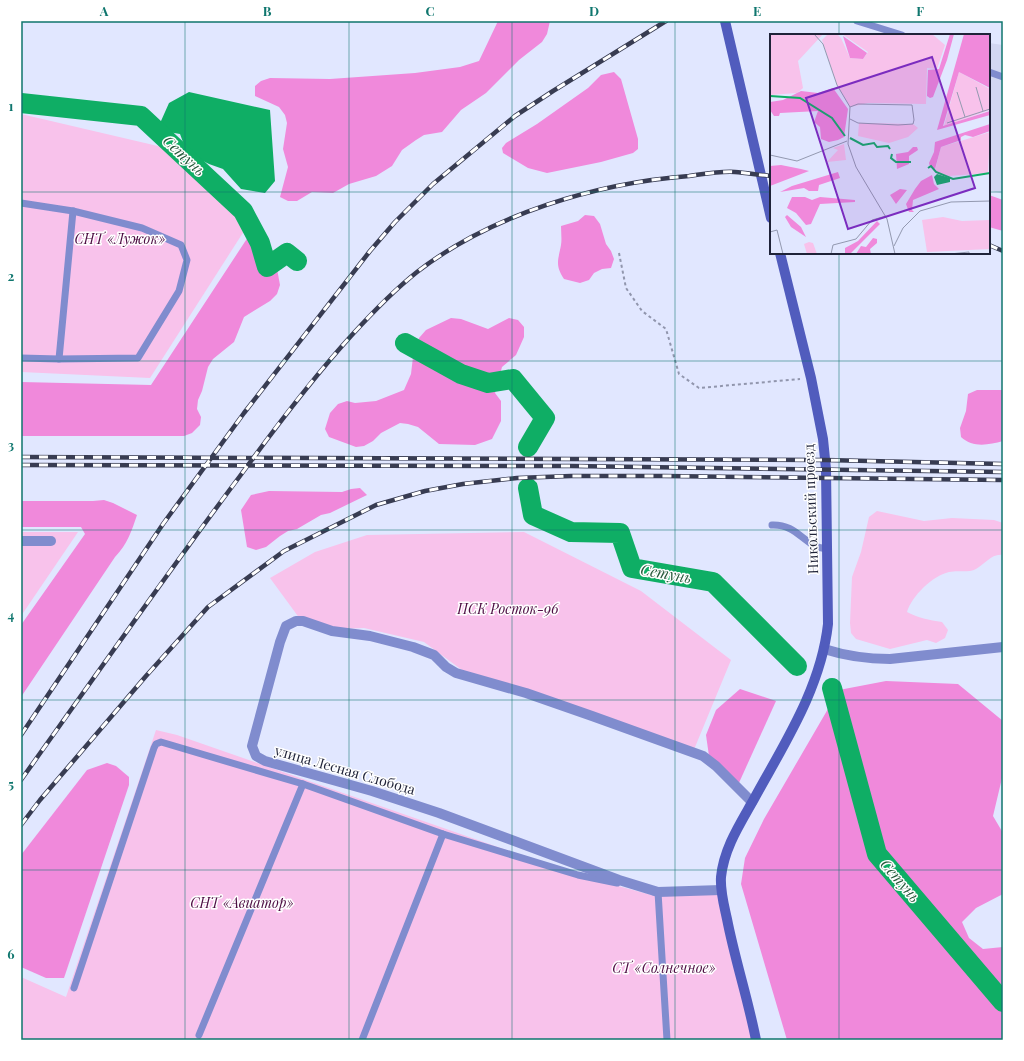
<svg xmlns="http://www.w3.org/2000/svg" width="1024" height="1061" viewBox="0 0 1024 1061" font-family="'Playfair Display',serif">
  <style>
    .built { fill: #d2d7f2 }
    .green { fill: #f8c2eb }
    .forest { fill: #f089db }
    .water { fill: #0fae65 }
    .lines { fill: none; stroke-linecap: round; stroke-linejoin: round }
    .river { stroke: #0fae65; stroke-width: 20 }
    .path { stroke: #9196ad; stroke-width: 2; stroke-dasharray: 3 3; stroke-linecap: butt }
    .service { stroke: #808cce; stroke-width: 7 }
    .minor { stroke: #808cce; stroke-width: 10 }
    .tertiary { stroke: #808cce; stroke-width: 10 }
    .secondary { stroke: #515cbd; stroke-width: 10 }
    .rail-casing { stroke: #383c52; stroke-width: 4.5 }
    .rail { stroke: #fff; stroke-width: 3; stroke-dasharray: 9; stroke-linecap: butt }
    .grid { fill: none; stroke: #0f766e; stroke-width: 1; stroke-opacity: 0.55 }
    .labels { text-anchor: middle; stroke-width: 3; stroke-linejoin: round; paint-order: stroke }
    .park-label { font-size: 14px; font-style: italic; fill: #4d0d43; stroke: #fff }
    .street-label { font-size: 14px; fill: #1f2339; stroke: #fff }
    .water-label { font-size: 15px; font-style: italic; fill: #25593a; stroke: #fff }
    .inset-river { fill: none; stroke: #0fae65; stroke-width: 2 }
    .inset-road { fill: none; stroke: #9399b0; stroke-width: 1 }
    .view { fill: #7b2cbf; fill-opacity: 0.15; stroke: #7b2cbf; stroke-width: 2 }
    .inset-edge { fill: none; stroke: #1f2339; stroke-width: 2 }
    .neatline { fill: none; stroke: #0f766e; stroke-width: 1.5 }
    .grid-label { font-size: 13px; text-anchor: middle; font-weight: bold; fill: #0f766e }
  </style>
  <rect width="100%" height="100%" fill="#e1e7ff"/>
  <polygon class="built" points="989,43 1003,45 1003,194 989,190"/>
  <g class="green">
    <polygon points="21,114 162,147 253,217 150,378 21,372"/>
    <path d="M877,511L924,521L952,518L994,520L1003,523V555C992,553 985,564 976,569C969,573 957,570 949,572C932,576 912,596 907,612C918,618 929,620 942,622L948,630L945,638L936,643L927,640L890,649L856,639L851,633L850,623L852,577L861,552L869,517Z"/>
    <polygon points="21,532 78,532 21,616"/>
    <polygon points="524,532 641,591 731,660 693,752 466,673 424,642 364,628 341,629 300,619 270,578 315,552 367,535"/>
    <polygon points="156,730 177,735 578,875 655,896 721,890 754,1040 21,1040 21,977 66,997"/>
  </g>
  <g class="forest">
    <polygon points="498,21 550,21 547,34 542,42 519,60 486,93 461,110 442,132 424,135 416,140 402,150 392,166 376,176 349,184 333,193 312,192 297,201 288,201 280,197 288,167 283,149 287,123 285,115 279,107 255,96 255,86 261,81 270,78 330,79 415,73 460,67 479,61"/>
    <polygon points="614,72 621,79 638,139 638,149 633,153 601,162 547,173 528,168 503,153 502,148 506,143 537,124 588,88 601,75"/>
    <polygon points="989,195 1003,200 1003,231 989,227"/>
    <path d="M585,215L594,216L600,224L606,244L611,251L614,259L611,268L602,269L594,273L589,280L580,283L564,279C555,265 558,261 561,245C562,239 561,232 561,226L578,221Z"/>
    <polygon points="250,234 257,241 260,248 275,258 280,285 277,294 270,301 244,317 234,342 213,359 208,367 202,391 198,400 197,409 201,417 200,425 192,433 184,436 21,436 21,382 151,385"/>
    <polygon points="451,318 461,319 488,329 509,318 518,320 524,327 524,337 516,355 502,367 495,393 501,401 501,421 492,439 475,445 439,444 418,427 408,424 400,423 381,433 373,441 364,446 356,447 329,437 325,429 330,413 338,404 347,401 355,403 376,401 404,390 411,374 413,357 419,338 426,330"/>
    <path d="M977,390H1003V441C988,445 973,448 961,437L960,428L966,411L968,394Z"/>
    <polygon points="360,488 367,495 330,513 321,515 297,529 288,531 280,536 266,547 256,550 247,547 241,510 251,495 269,491 342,492 351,489"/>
    <path d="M104,500L113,503L137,515C132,530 127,545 115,557L21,697V625L85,534L81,527H21V501H93Z"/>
    <polygon points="886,681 958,684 1003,721 1003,774 993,816 1003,833 1003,894 976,908 962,922 969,938 983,949 1003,947 1003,1040 787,1040 741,884 745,858 764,819 839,690"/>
    <polygon points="740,689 776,701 738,785 709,756 706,735 716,710"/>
    <polygon points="107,763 116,766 129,777 129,785 64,978 46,978 21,967 21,855 87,770"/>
  </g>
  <polygon class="water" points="189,92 270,110 275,181 265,193 241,189 223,169 209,164 187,153 180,134 157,130 169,103"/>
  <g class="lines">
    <g class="river">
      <polyline points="21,103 141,116 243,211 260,243 267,267 287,253 297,261"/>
      <polyline points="405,343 461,374 488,383 513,379 545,418 528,447"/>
      <polyline points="528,488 533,515 571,532 620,533 632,568 713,582 797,666"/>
      <polyline points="832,688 877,854 1003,1002"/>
    </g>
    <polyline class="path" points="619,253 626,288 642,311 666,329 679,374 699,388 800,379"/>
    <g class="service">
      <polyline points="857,21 902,35"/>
      <polyline points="989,72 1003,77"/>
      <polyline points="21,203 73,211 59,359"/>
      <polyline points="21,358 59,359 138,358 179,291 187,260 181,245 142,228 73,211"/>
      <path d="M772,525C799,524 803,547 827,549"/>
      <polyline points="654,892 658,892 667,1040"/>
      <polyline points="74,988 154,748 156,744 161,742 303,784 443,834 578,875 617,883"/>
      <polyline points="199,1035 303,784"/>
      <polyline points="362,1040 443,834"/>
    </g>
    <g class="minor">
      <polyline points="21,541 51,541"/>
      <polyline points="721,890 658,892 619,880 439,813 372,791 265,761 256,756 252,746 280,642 286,626 296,621 303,621 332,631 370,636 413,647 434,655 446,667 456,673 526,693 592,716 703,756 716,766 752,802"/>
    </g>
    <path class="tertiary" d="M824,649C846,656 867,659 890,659L1003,647"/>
    <g class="secondary">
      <polyline points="725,21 771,218"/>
      <path d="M756,1040C748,999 735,960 727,919C724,905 720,891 721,877C724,848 740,824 754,799C784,744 821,688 828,624L826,469L823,439L811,378L780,253"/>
    </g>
    <defs>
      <g id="rail">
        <polyline points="989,245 1003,251"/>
        <polyline points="21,457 825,460 1003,464"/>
        <polyline points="21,465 571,466 1003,472"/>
        <polyline points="21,735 163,524 244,413 370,251 395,222 433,184 515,116 553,91 666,21"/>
        <path d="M21,780C94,678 165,576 240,476C275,428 311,380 351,336C372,313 393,291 417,272C492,214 597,183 689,176C704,174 720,171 735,172C747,173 759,175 771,176"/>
        <polyline points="21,825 40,800 146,676 208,607 284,551 376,505 425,491 463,484 517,478 571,476 664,476 1003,480"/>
      </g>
    </defs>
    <use href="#rail" class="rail-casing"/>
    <use href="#rail" class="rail"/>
  </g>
  <path class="grid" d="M185,21V1040M349,21V1040M512,21V1040M675,21V1040M839,21V35M21,192H771M989,192H1003M839,253V1040M21,361H1003M21,530H1003M21,700H1003M21,870H1003"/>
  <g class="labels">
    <g class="park-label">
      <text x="120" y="244">СНТ «Лужок»</text>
      <text x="508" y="614">ПСК Росток-96</text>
      <text x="242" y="908">СНТ «Авиатор»</text>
      <text x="664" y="973">СТ «Солнечное»</text>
    </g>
    <g class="street-label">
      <text transform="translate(811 509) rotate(-92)" y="5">Никольский проезд</text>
      <text transform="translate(345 770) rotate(16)" y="5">улица Лесная Слобода</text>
    </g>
    <g class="water-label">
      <text transform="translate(184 156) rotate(43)" y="5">Сетунь</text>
      <text transform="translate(666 574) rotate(10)" y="5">Сетунь</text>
      <text transform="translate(900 881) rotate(49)" y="5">Сетунь</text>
    </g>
  </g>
  <g transform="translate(770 34)">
    <rect width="220" height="220" fill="#e1e7ff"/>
    <path d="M0,0H53L28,27L33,54L27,59L0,61ZM58,0H67L71,4L80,24L93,25L98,18L72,0H162L175,11L167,35L157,34L156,70L98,69L80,73L67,51L52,6ZM189,38L220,55V76L174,92ZM89,89L143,90L148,94L138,103L119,109L88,102ZM220,98L218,139L179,142L165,137L171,113ZM74,110L76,126L57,128L68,116L63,114ZM173,183L192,187L220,186V215L157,218L152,186ZM39,208L43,209L47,220H37L34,210Z" fill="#f8c2eb"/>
    <path d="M180,0H184L177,26L163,63L160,64L157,62L158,36L169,35ZM194,0H220V54L189,38L173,92L220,77V81L167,96ZM73,2L97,19L93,25L80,24ZM63,54L78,75L74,103L68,106L59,108L51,105L50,93L44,88L48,77L10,79L9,82H4L0,76V68L13,66L31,57L48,59ZM220,90V97L203,103L195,101L191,103V106L171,113L165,135L160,133L159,129L164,118L165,108ZM143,113H147L148,116L139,122V130L127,135L126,120L138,118ZM11,131L31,135L39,137L0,152V132ZM68,138L70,144L49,151L48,157H39L34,154L10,158L22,152ZM162,141L164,150L169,155L143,166L142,176L144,178H139L136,170L145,155L151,147ZM130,155L137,156L126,170L120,161ZM22,163H35L42,166L50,163L85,166V168L50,170L41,190L36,191L26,179L17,174ZM17,181L31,193L36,203L21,193L15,183ZM107,187L110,190L80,220H75V214L88,207ZM103,204L107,205V209L100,215L101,220H86L91,212L96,213Z" fill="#f089db"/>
    <path d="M167,140L180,144V148L167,151L164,143Z" fill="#0fae65"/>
    <path class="inset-river" d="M0,62L30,64L62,84L75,102M80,104L93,111L104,109L107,113L118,112L120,115M122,120L121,124L126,128H141M158,134L161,132L166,138L183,145L220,139"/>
    <path class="inset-road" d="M44,0L53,10L67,51L80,73L78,110L86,133L117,185L125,220M206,53L213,77M187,58L195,83M80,85L88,89L128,91L143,90L144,86L142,71L88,70L80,73M177,89L220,75M0,121L27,127L77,107M0,198L7,196L13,220M124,212L133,194L150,177L181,168L220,167M61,220L63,211L86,205L102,186L116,182M180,220L199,218V220"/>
    <path class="view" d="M162,23L205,154L78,195L36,64Z"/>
    <rect width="220" height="220" class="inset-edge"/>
  </g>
  <rect width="1024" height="1061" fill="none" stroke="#ffffff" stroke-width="44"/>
  <rect x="22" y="22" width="980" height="1017" class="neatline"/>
  <g class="grid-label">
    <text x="104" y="16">A</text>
    <text x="267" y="16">B</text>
    <text x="430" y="16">C</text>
    <text x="594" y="16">D</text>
    <text x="757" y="16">E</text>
    <text x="920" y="16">F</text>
    <text x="11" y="111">1</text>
    <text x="11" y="281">2</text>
    <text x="11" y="450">3</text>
    <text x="11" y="620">4</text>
    <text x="11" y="789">5</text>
    <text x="11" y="959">6</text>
  </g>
</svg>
